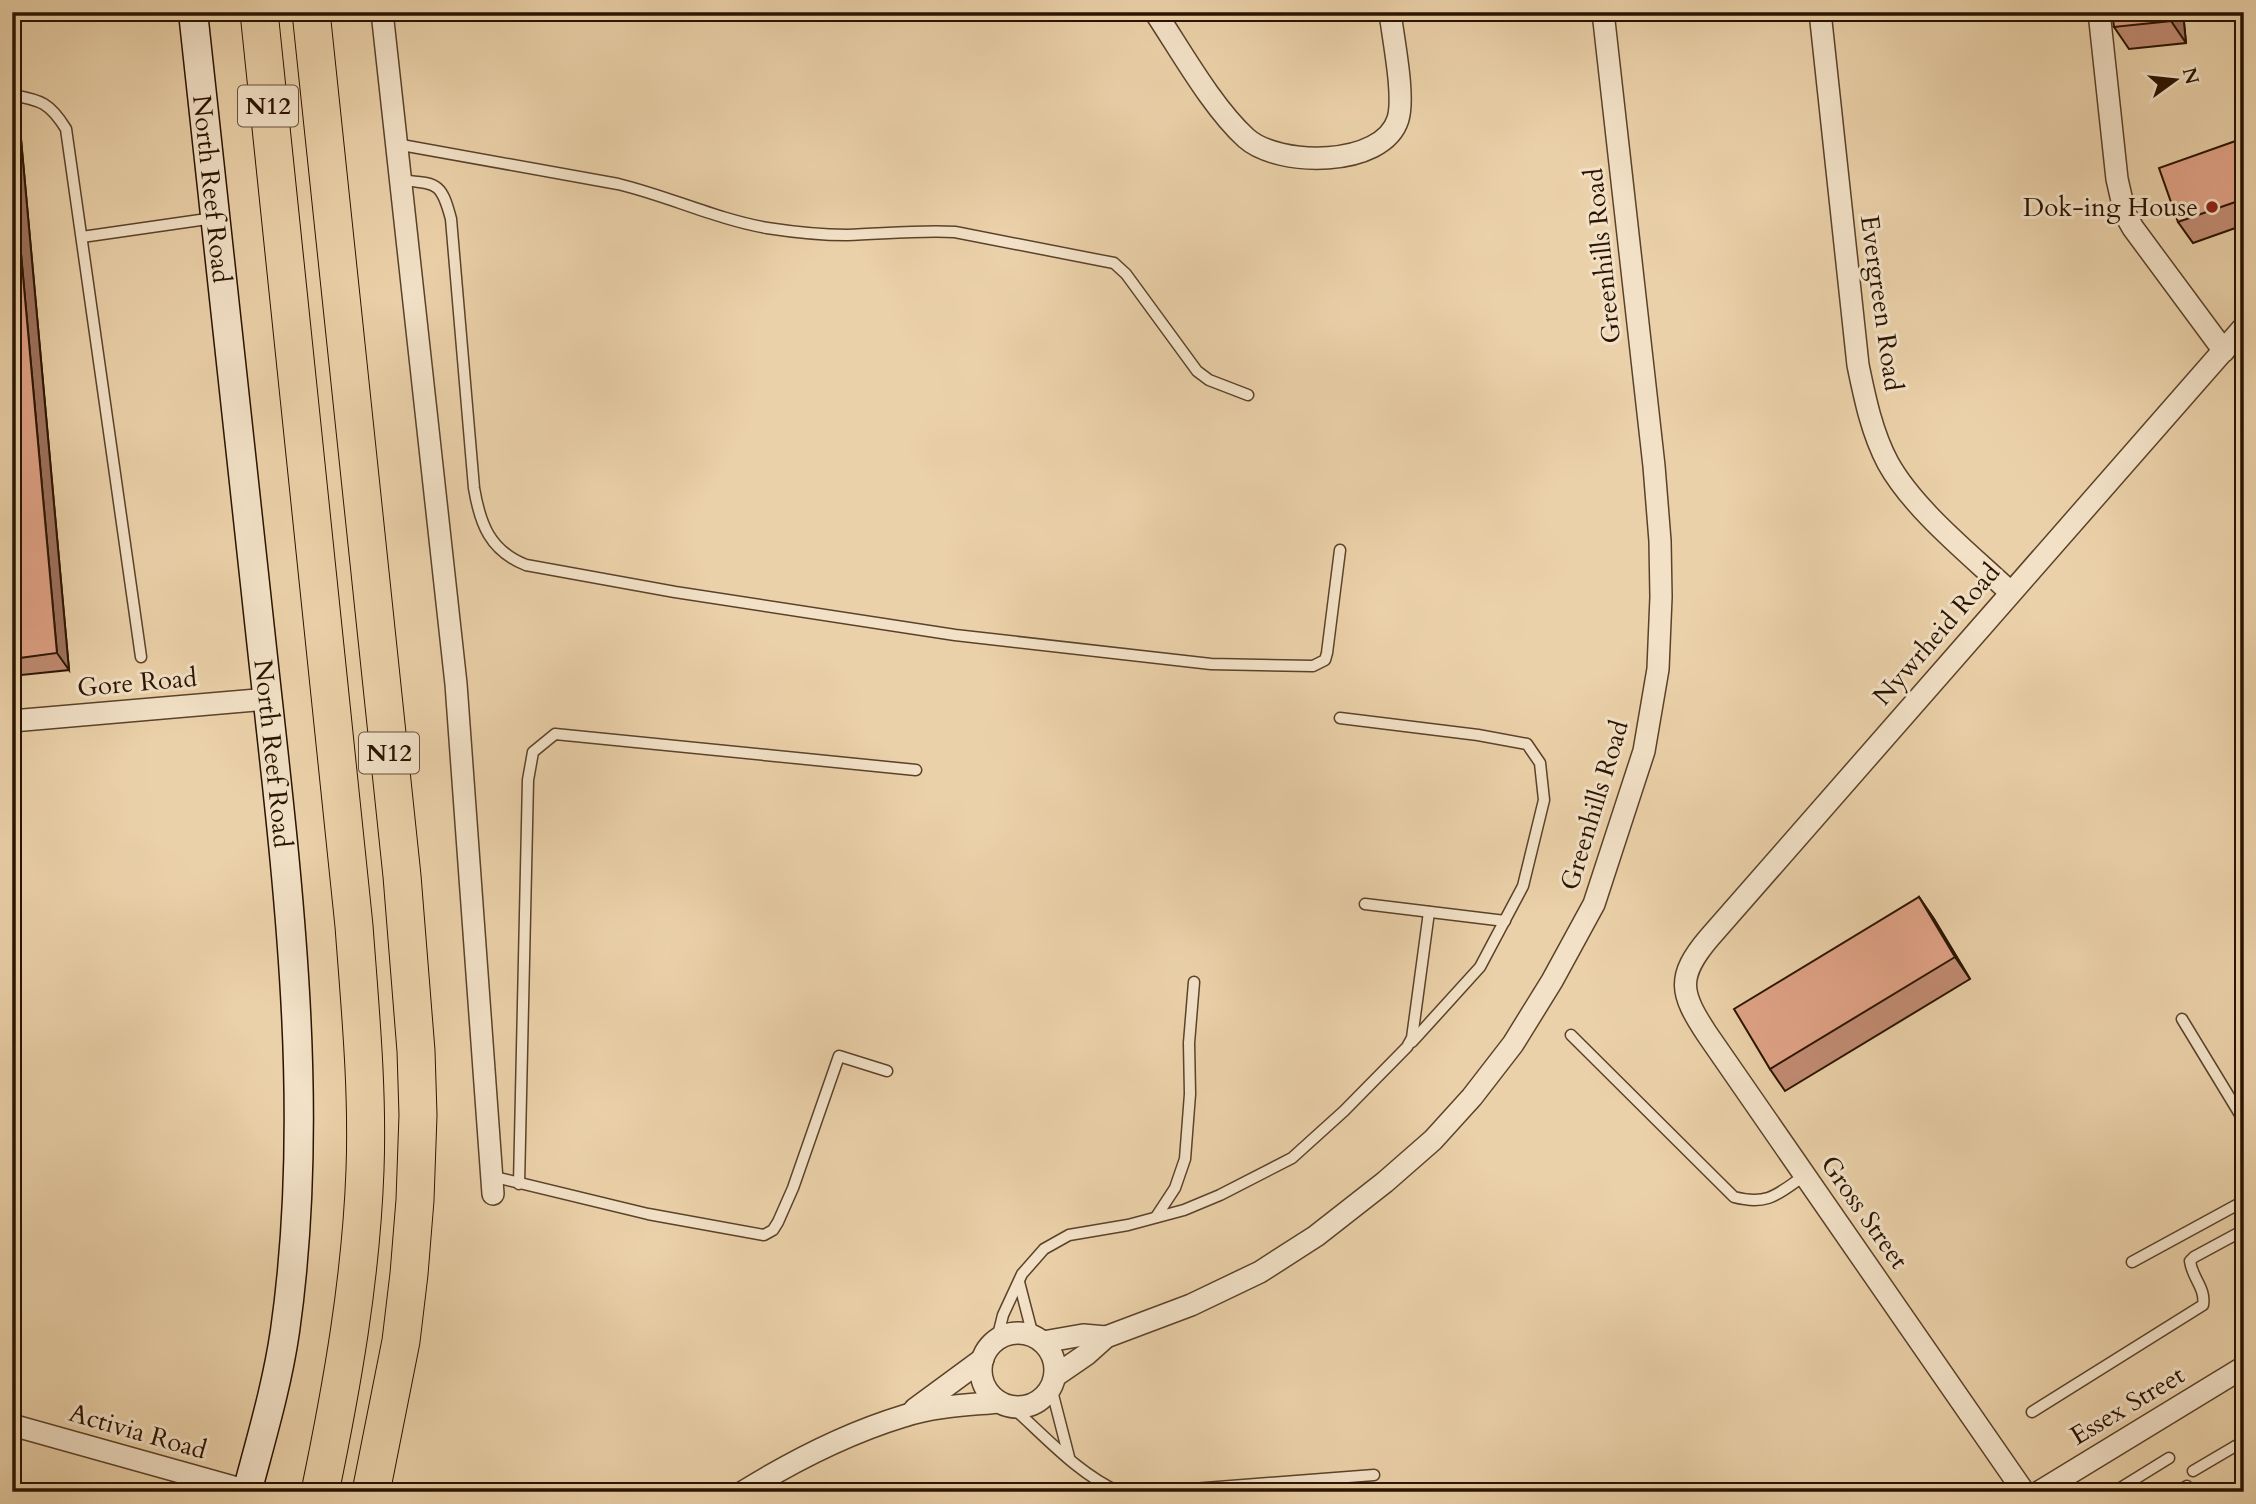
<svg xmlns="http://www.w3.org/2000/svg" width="2256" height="1504" viewBox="0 0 2256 1504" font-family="Cardo,serif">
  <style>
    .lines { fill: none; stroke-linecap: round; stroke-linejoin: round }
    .lane-casing { stroke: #5a422a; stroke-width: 13 }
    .street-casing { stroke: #5a422a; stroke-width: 24 }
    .secondary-casing { stroke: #2a1300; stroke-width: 31 }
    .highway-casing { stroke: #2a1300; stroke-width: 39 }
    .lane { stroke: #f2e1c7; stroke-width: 10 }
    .street { stroke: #f2e1c7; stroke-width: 21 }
    .secondary { stroke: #f2e1c7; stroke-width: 28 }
    .highway { stroke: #ebd1a9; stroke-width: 37 }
    .wall { fill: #c28c74; stroke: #2a1300; stroke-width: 2 }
    .shaded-wall { fill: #9e725e; stroke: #2a1300; stroke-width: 2 }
    .building { fill: #e1a387; stroke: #2a1300; stroke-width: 2 }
    .poi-dot { fill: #8f2418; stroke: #f2e1c7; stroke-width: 2.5 }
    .labels { text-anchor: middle; stroke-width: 6; stroke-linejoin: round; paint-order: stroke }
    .shield { fill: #f2e1c7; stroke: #66513c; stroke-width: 2 }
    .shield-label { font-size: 24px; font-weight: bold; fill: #2a1300 }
    .street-label { font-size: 26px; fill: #2a1300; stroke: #f2e1c7 }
    .poi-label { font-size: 26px; fill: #2a1300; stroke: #f2e1c7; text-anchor: end }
  </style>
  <rect width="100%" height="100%" fill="#ebd1a9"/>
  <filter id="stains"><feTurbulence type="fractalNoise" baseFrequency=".00286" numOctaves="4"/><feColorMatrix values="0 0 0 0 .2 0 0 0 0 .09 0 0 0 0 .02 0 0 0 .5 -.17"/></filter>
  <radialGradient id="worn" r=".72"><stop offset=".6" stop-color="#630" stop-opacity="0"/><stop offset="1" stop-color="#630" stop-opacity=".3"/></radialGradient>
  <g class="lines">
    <defs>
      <g id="lane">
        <path d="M12,95C41,100 50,103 66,129L141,657"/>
        <path d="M396,144L618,184C668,196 716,219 767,228C793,232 822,235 847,235C883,234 919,230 955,232L1114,263L1126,274L1197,371L1209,380L1248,395"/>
        <path d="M400,180C437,184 441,181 451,219L474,488C480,524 490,551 526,565L675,592L955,635L1211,664L1313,666L1325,660L1327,653L1340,550"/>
        <polyline points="82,237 214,218"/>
        <polyline points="1340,718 1478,735 1527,744 1540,763 1544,800 1523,886 1480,967 1412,1042"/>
        <polyline points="1365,904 1505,921"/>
        <polyline points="2182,1019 2244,1121"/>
        <path d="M1571,1035L1734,1197C1768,1206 1778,1194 1805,1175"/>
        <polyline points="491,1176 648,1214 764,1235 773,1230 778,1222 793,1188 839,1056 887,1071"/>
        <polyline points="519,1184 528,780 533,752 555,734 916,770"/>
        <polyline points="1156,1217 1175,1188 1185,1159 1190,1094 1189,1043 1194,982"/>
        <polyline points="2132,1262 2244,1201"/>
        <polyline points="1019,1282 1033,1336"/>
        <polyline points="997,1339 1003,1315 1022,1274 1044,1249 1069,1235 1128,1225 1184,1210 1220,1195 1292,1158 1344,1111 1407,1047 1412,1038 1429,912"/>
        <polyline points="1051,1387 1069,1457"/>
        <path d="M1011,1406C1045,1436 1077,1473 1119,1492"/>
        <path d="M2032,1412L2203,1305C2206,1288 2192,1278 2190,1261L2194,1257L2244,1230"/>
        <polyline points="12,1445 17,1427"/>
        <polyline points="2193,1471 2244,1441"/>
        <polyline points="1154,1492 1374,1475"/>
        <polyline points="2114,1492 2169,1458"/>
        <polyline points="2178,1492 2187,1486"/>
      </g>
      <g id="street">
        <polyline points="382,12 456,684 493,1194"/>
        <path d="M1155,12C1181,51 1212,107 1246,138C1278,167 1383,168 1398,119C1405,95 1393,39 1390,12"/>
        <path d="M1820,12L1858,365C1865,399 1872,433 1888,463C1914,510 1971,555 2010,592"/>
        <polyline points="2099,12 2117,179 2125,214 2133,228 2224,351"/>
        <polyline points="12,721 267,699"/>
        <circle cx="1018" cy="1370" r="37"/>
        <polyline points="1043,1342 1083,1335 1106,1337"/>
        <polyline points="1055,1376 1087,1354 1106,1337 1191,1305 1260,1272 1316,1236 1385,1182 1433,1140 1472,1097 1513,1044 1552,981 1594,904 1644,751 1658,669 1661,597 1660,541 1654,466 1603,12"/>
        <polyline points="915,1409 983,1359"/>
        <polyline points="12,1425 248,1491"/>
        <path d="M743,1492C793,1461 848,1433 904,1416C934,1406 968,1405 999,1402"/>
        <path d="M2024,1492L1707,1034C1680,993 1676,977 1709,938L2244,327"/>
        <polyline points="2039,1492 2244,1367"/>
      </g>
      <g id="secondary">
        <path id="s1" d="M193,12C215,218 238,424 260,630C285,862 318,1099 285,1331C277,1386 261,1439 247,1492"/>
      </g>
      <g id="highway">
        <path d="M259,12L354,926C360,1007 368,1089 365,1170C361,1279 342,1386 320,1492"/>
        <polyline points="311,12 402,876 416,1051 418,1115 415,1200 409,1274 401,1341 371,1492"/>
      </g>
    </defs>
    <use href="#lane" class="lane-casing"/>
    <use href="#street" class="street-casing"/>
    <use href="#secondary" class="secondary-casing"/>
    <use href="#highway" class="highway-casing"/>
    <use href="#lane" class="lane"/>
    <use href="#street" class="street"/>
    <use href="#secondary" class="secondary"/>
    <use href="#highway" class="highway"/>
  </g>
  <g class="wall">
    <polygon points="2183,12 2186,43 2129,49 2114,27"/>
    <polygon points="12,107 19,117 69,670 12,676"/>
    <polygon points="2244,138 2244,225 2193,243 2178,222"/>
    <polygon points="1919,897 1934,919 1970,979 1785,1091 1770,1069"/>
  </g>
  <g class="shaded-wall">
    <polygon points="2170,12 2183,12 2186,43 2171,21"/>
    <polygon points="12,107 19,117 69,670 57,653 12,154"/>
    <polygon points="1919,897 1934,919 1970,979 1955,957"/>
  </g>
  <g class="building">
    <polygon points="2112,12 2170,12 2171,21 2114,27"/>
    <polygon points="2244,138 2244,199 2178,222 2159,168"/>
    <polygon points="12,154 57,653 12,659"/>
    <polygon points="1919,897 1955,957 1770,1069 1734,1009"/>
  </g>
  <circle class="poi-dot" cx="2212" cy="207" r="7"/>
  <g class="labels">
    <g class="shield">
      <rect x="238" y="85.5" width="60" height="41" rx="5"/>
      <rect x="359" y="732.5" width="60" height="41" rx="5"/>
    </g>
    <g class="shield-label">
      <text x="268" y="114">N12</text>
      <text x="389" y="761">N12</text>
    </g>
    <g class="street-label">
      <text dy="9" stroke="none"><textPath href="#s1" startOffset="178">North Reef Road</textPath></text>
      <text transform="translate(1602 256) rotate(-96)" y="9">Greenhills Road</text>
      <text transform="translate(1882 303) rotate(82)" y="9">Evergreen Road</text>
      <text transform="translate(1936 634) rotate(-49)" y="9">Nywrheid Road</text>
      <text transform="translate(137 682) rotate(-5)" y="9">Gore Road</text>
      <text dy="9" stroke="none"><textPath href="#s1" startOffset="746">North Reef Road</textPath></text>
      <text transform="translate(1594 805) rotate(-73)" y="9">Greenhills Road</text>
      <text transform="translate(1865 1212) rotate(55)" y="9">Gross Street</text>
      <text transform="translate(2127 1405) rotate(-31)" y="9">Essex Street</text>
      <text transform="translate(138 1431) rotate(16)" y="9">Activia Road</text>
    </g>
    <g class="poi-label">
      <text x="2198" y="216">Dok-ing House</text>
    </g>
  </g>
  <rect width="2256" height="1504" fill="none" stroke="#ebd1a9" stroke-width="42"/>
  <rect x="14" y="14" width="2228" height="1476" fill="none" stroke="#2a1300" stroke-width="3.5"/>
  <rect x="21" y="21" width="2214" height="1462" fill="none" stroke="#2a1300" stroke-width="2"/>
  <g transform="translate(2175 80) rotate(75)" stroke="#f2e1c7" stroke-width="5" paint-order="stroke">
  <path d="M0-5L12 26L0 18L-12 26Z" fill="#2a1300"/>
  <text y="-10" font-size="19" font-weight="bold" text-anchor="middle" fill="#2a1300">N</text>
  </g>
  <rect width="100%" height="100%" filter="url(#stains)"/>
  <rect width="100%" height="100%" fill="url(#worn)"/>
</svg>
